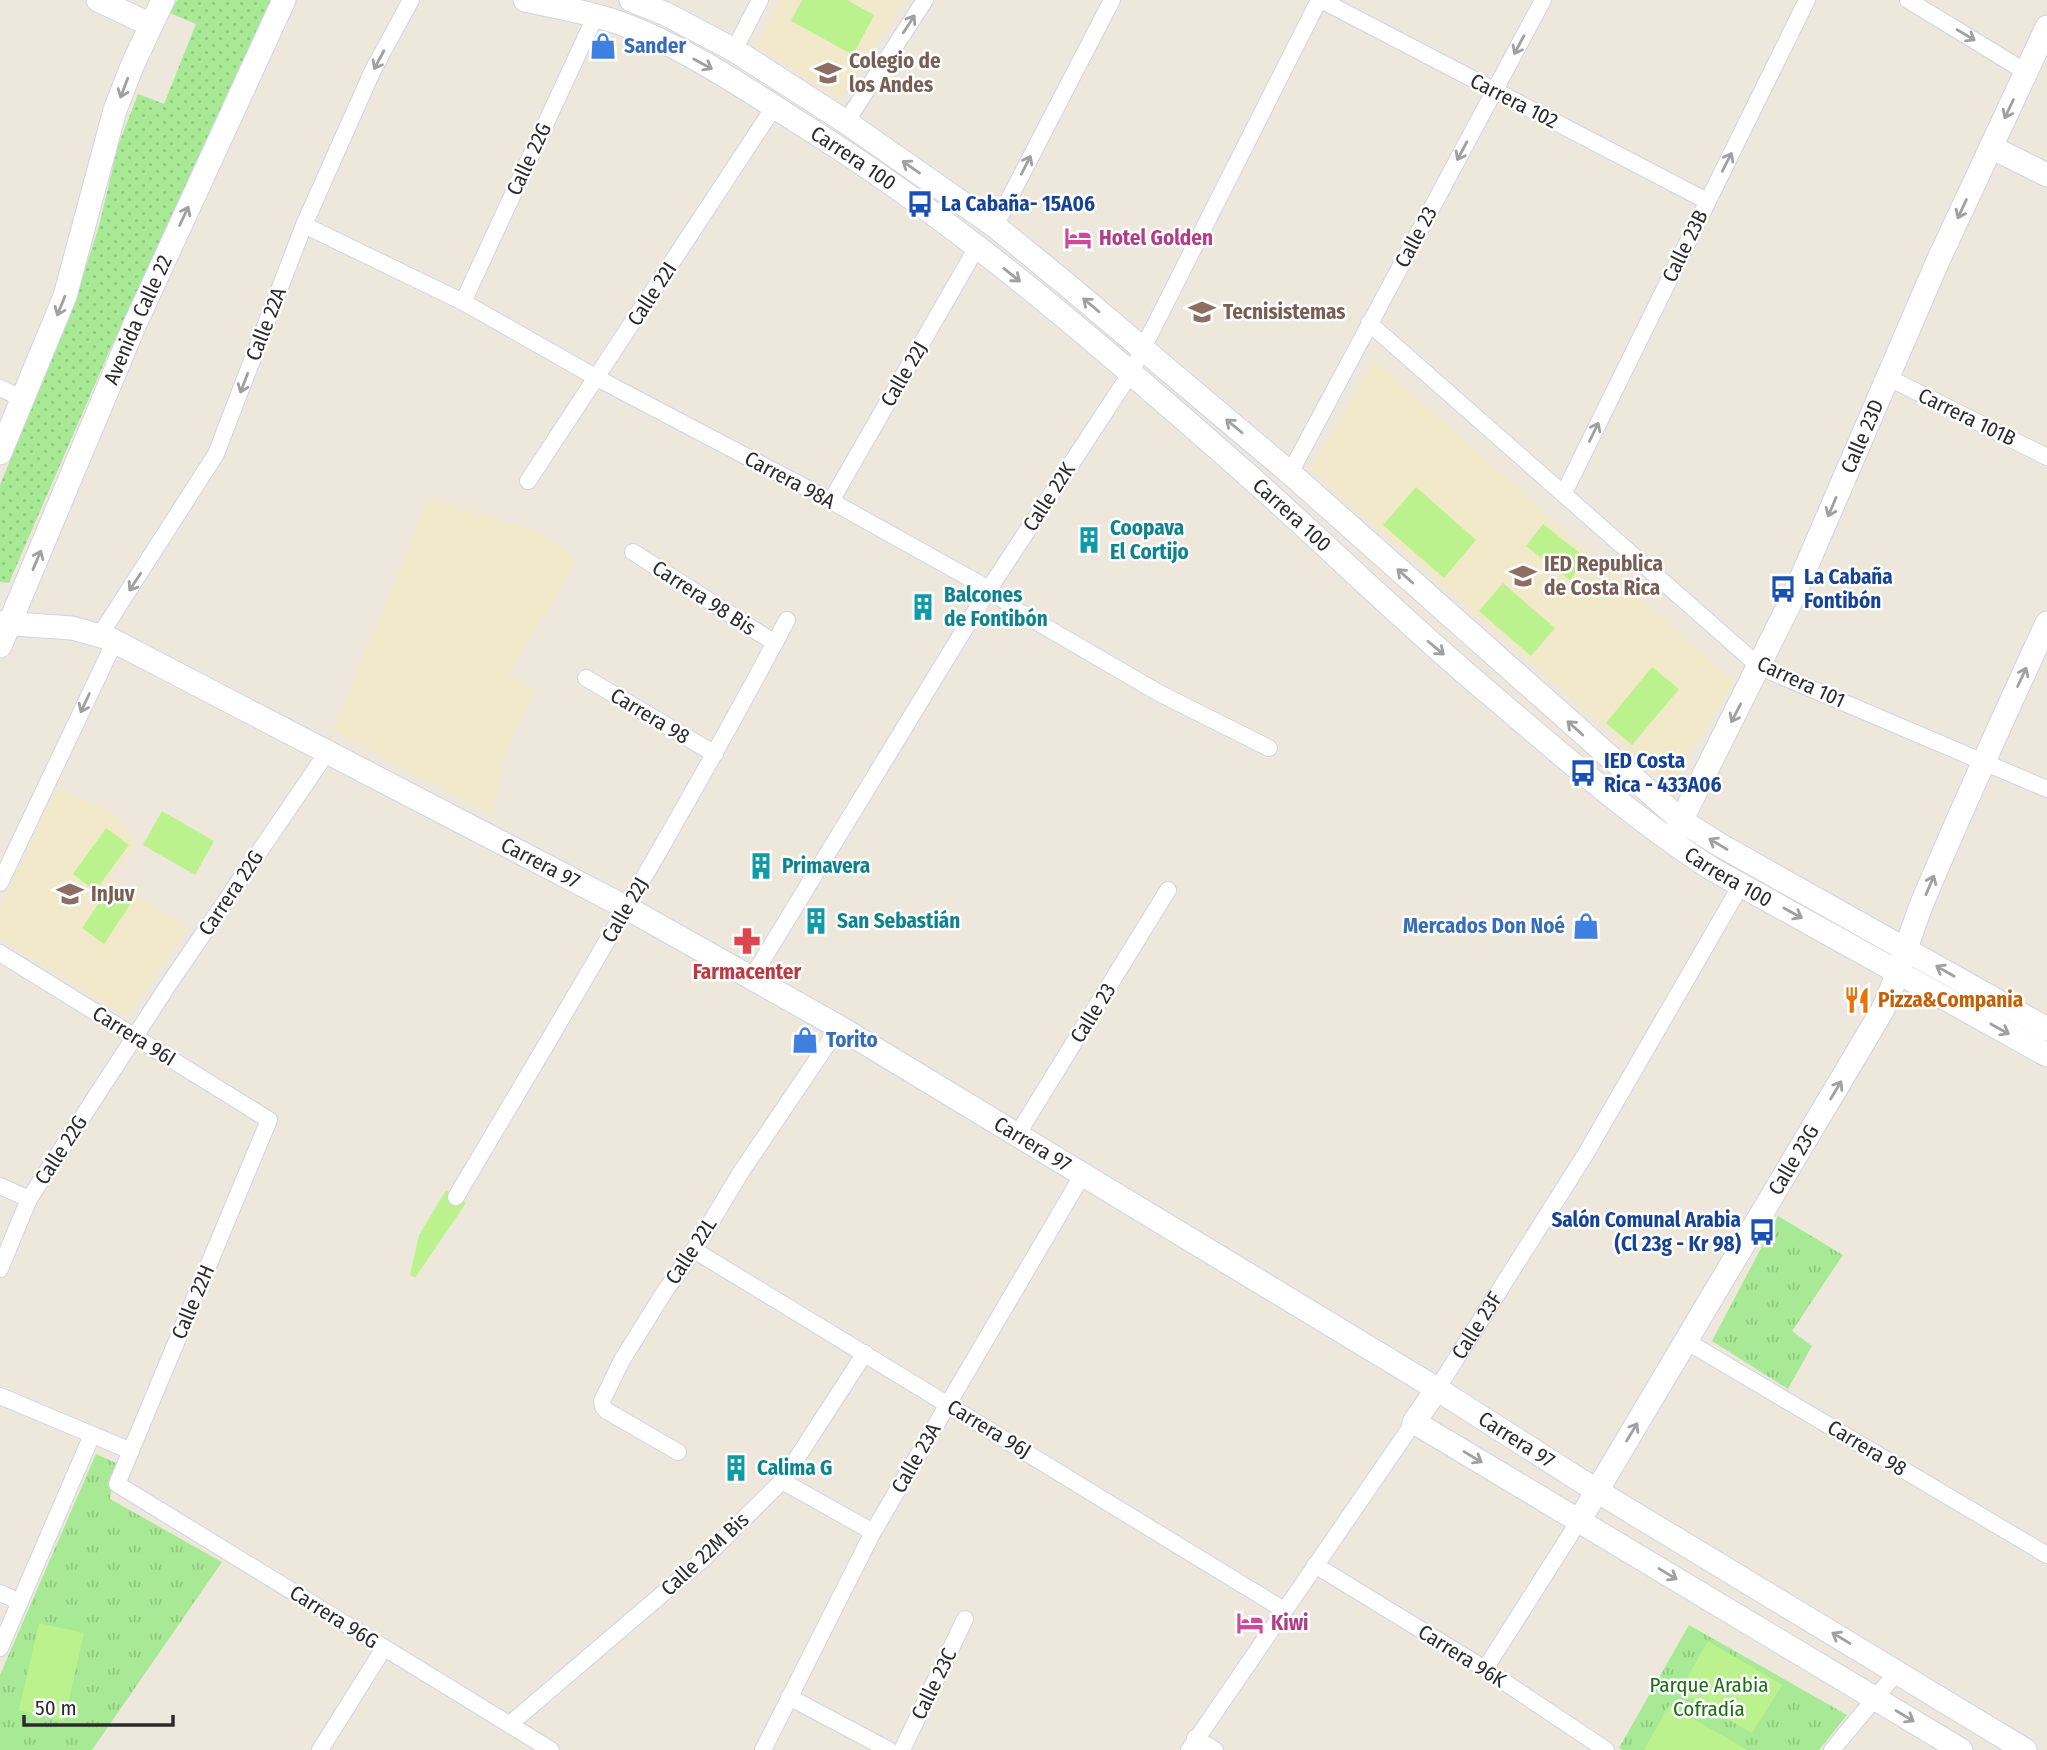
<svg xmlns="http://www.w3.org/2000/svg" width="2047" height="1750" viewBox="0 0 2047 1750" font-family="'Fira Sans Condensed',sans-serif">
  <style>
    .education { fill: #f1e9ca }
    .grass { fill: url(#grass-dots) }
    .park { fill: url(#park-tufts) }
    .pitch { fill: #bcf28e }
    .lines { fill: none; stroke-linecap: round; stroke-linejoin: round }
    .street-casing { stroke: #d1d2e5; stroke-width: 18 }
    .secondary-casing { stroke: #d1d2e5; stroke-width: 25 }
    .street { stroke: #fff; stroke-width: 16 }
    .secondary { stroke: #fff; stroke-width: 23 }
    .oneway { stroke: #a0a0a0 }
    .labels { text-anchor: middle; stroke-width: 5; stroke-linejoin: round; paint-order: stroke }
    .shop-label { font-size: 21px; font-weight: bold; fill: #366cbe; stroke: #fff; text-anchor: start }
    .education-label { font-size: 21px; font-weight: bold; fill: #785e54; stroke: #fff; text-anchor: start }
    .street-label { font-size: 21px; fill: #2b2b2b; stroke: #fff }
    .transit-label { font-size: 21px; font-weight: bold; fill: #164399; stroke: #fff; text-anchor: start }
    .hotel-label { font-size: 21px; font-weight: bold; fill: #b23c85; stroke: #fff; text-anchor: start }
    .culture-label { font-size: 21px; font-weight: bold; fill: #0d838f; stroke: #fff; text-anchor: start }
    .health-label { font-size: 21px; font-weight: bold; fill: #be3a42; stroke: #fff }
    .food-label { font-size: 21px; font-weight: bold; fill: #c56008; stroke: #fff; text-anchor: start }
    .park-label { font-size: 21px; fill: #1c6f14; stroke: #fff }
  </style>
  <defs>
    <pattern id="grass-dots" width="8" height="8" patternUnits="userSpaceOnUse" patternTransform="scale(1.75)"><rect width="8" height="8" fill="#a7e994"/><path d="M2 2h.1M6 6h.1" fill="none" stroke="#90c880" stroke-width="1.8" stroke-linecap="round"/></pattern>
    <pattern id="park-tufts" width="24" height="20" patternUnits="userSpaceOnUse" patternTransform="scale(1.75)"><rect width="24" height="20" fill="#a7e994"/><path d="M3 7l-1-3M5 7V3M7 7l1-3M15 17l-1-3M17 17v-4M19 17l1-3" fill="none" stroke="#90c880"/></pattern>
  </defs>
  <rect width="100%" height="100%" fill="#eee8dc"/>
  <g class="education">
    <polygon points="780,0 904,0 840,100 757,46"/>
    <polygon points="1375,361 1734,682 1671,786 1310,469"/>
    <polygon points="429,498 548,536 576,561 509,673 535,691 503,757 493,816 333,730"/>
    <polygon points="57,788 113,812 137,842 110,879 188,928 127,1017 0,938 0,908"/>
  </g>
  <polygon class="grass" points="177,0 273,0 108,354 9,583 0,582 0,485 70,316 99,226 118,146 138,94 164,104 196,24 170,13"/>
  <g class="park">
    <polygon points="1778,1216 1843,1255 1792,1331 1812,1346 1788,1389 1712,1341"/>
    <polygon points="96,1454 116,1463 110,1499 222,1562 92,1750 0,1750 0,1675"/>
    <polygon points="1689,1625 1847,1715 1819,1750 1623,1750 1619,1748"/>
  </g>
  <g class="pitch">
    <polygon points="802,0 847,0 874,15 853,55 791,21"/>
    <polygon points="1416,487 1476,540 1444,578 1383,525"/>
    <polygon points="1543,524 1586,558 1570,580 1526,546"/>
    <polygon points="1503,583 1555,628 1531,656 1479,611"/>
    <polygon points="1652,667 1679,689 1632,745 1606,723"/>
    <polygon points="162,811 214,841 195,875 143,845"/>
    <polygon points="106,828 129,845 95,891 73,874"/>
    <polygon points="111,885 133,900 104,944 82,928"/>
    <polygon points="446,1190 466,1203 415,1278 410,1275 419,1235"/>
    <polygon points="39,1623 84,1633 64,1721 19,1710"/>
    <polygon points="1708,1641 1782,1685 1752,1733 1679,1692"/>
    <polygon points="1669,1705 1746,1749 1745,1750 1644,1750"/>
  </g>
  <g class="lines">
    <defs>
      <g id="street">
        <polyline points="1321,0 1707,201"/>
        <polyline points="1908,0 2026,72"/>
        <polyline points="734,50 760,0"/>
        <polyline points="846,122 925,0"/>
        <polyline points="304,225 463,302 597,378 831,501 989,589 1018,611 1159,693 1269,748"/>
        <polyline points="995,226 1112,0"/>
        <polyline points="463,302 596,15"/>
        <polyline points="1369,323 1760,667 2047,789"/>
        <polyline points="1887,377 2047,457"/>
        <polyline points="0,388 23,399"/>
        <polyline points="1290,473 1543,0"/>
        <polyline points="528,481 774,107"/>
        <polyline points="1564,493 1807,0"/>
        <polyline points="831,501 977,247"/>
        <polyline points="633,552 775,643"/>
        <polyline points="100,635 216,454 304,225 373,70 411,0"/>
        <polyline points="586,678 715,754"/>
        <polyline points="0,883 115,641"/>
        <polyline points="0,953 269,1120 117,1484 551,1750"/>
        <polyline points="751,979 989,589 1130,374 1319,0"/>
        <polyline points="1017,1135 1168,890"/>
        <polyline points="0,1186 29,1199"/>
        <path d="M456,1197C569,1006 683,816 787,620"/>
        <polyline points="694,1250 1284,1610"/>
        <polyline points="0,1269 29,1199 169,984 328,751"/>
        <polyline points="1686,1341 2047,1555"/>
        <path id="s1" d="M1437,1389L1585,1155L1741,885"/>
        <polyline points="0,1396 131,1451"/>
        <polyline points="678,1452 607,1411 603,1407 602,1401 622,1360 665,1291 694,1250 741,1172 839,1027"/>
        <polyline points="782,1481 873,1532"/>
        <polyline points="1315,1565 1485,1669 1606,1750"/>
        <polyline points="0,1593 20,1602"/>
        <polyline points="0,1648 92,1435"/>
        <polyline points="1485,1669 1579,1521"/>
        <polyline points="789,1697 889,1750"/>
        <polyline points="510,1724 701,1561 782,1481 865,1353"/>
        <polyline points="1195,1738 1215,1750"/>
        <polyline points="320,1750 384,1648"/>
        <polyline points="763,1750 873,1532 1083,1174"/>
        <polyline points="902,1750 965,1619"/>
        <polyline points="1189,1750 1414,1422"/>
        <polyline points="1832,1750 1897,1672"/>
      </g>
      <g id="secondary">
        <polyline points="98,0 151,25"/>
        <path id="s2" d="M525,0C557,7 589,12 620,23C691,49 756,96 820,136C971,232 1107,351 1241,469C1325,543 1404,622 1490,694C1562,755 1633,818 1712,869L2047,1055"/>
        <polyline points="631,0 666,14 734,50 846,122 995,226 1066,284 1290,473 1682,821 1720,845 2047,1029"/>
        <polyline points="1991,147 2047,175"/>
        <polyline points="0,453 65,296 115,110 132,66 163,0"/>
        <path id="s3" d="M0,623L72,628L108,638L627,908L839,1027L1437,1389L1597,1491L2025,1750"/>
        <path id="s4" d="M0,646L135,324L284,0"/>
        <path id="s5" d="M1675,833L1794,595L1937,263L2047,27"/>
        <polyline points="1437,1389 1414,1422 1961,1750"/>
        <path id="s6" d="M1579,1521L1882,1011C1900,974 1909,934 1925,896C1964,804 2005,714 2047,623"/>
      </g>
    </defs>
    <use href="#street" class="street-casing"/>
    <use href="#secondary" class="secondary-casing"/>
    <use href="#street" class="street"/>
    <use href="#secondary" class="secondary"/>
  </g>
  <defs><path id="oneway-shaft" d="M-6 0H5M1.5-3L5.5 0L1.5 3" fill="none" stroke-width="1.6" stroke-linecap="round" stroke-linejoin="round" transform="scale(1.75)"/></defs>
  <g class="oneway">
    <use href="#oneway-shaft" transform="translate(909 24) rotate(-57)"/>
    <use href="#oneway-shaft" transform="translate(1966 35) rotate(31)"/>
    <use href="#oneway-shaft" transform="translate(1519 45) rotate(118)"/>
    <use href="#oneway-shaft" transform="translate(379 60) rotate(118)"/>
    <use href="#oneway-shaft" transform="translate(703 64) rotate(29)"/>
    <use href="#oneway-shaft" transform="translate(124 88) rotate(111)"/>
    <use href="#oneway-shaft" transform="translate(2009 109) rotate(115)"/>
    <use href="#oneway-shaft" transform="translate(1462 151) rotate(118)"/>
    <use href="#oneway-shaft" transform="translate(1727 162) rotate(-63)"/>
    <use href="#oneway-shaft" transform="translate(1026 165) rotate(-63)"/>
    <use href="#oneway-shaft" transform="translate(911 167) rotate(-145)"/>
    <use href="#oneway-shaft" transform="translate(1962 209) rotate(115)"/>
    <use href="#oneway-shaft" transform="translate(184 216) rotate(-65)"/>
    <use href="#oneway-shaft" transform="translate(1012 275) rotate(39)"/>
    <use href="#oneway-shaft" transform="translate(1091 305) rotate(-140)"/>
    <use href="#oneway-shaft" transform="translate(61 306) rotate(112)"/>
    <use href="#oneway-shaft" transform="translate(244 383) rotate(111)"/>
    <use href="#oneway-shaft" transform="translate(1234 426) rotate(-140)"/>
    <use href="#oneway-shaft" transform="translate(1594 432) rotate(-64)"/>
    <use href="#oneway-shaft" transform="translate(1832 507) rotate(113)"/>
    <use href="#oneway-shaft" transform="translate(37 560) rotate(-67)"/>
    <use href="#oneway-shaft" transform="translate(1405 576) rotate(-138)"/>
    <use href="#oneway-shaft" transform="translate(135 582) rotate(123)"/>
    <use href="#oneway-shaft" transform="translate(1436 648) rotate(40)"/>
    <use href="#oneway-shaft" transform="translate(2022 677) rotate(-65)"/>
    <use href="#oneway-shaft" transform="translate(85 703) rotate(115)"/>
    <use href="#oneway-shaft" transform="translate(1736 713) rotate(117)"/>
    <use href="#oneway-shaft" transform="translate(1575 728) rotate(-138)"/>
    <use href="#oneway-shaft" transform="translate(1718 844) rotate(-149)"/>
    <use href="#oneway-shaft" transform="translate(1930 885) rotate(-67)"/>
    <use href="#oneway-shaft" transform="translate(1793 913) rotate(29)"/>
    <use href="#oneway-shaft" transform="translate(1945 971) rotate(-150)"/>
    <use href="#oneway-shaft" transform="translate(2000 1029) rotate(29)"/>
    <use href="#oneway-shaft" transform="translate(1836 1090) rotate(-59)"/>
    <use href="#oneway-shaft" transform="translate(1632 1432) rotate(-59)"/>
    <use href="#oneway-shaft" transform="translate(1473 1457) rotate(31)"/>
    <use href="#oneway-shaft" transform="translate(1668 1574) rotate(31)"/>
    <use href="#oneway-shaft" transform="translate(1841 1638) rotate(-149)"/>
    <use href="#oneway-shaft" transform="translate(1905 1716) rotate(31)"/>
  </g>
  <defs>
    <symbol id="shop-bare" viewBox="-9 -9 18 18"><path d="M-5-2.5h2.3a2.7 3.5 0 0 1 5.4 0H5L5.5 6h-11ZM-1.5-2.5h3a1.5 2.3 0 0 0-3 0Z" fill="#3f7fe0" stroke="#fff" stroke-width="2.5" paint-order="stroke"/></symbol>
    <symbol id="school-bare" viewBox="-9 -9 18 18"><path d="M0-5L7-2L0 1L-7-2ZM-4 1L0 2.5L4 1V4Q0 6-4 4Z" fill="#8d6e63" stroke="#fff" stroke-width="2.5" paint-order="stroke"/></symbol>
    <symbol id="bus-bare" viewBox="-9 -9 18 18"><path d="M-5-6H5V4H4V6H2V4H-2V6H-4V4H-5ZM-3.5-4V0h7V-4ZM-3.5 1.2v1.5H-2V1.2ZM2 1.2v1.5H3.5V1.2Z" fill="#1a4fb4" stroke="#fff" stroke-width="2.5" paint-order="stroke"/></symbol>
    <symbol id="hotel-bare" viewBox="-9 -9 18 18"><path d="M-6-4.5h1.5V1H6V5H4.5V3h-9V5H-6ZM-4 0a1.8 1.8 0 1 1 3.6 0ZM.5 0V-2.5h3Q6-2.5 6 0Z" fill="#d1479c" stroke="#fff" stroke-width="2.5" paint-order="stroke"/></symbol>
    <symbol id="university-bare" viewBox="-9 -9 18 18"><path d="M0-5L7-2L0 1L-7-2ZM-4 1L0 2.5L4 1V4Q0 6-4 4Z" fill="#8d6e63" stroke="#fff" stroke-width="2.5" paint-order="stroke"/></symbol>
    <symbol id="building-bare" viewBox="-9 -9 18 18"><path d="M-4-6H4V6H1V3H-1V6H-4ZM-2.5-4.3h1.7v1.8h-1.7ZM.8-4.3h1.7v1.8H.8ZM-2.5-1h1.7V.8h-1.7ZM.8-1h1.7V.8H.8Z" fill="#0f9aa8" stroke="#fff" stroke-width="2.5" paint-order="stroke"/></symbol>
    <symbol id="pharmacy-bare" viewBox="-9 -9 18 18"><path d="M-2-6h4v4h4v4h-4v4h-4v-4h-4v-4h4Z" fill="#e0444e" stroke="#fff" stroke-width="2.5" paint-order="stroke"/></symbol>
    <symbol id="restaurant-bare" viewBox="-9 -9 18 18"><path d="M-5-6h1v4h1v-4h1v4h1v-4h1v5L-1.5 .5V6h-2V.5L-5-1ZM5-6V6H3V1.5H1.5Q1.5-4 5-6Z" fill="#e8710a" stroke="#fff" stroke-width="2.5" paint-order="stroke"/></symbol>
  </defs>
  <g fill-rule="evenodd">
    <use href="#shop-bare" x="584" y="27" width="38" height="38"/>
    <use href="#school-bare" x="809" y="54" width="38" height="38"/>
    <use href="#bus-bare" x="901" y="185" width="38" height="38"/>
    <use href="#hotel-bare" x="1059" y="219" width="38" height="38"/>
    <use href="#university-bare" x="1183" y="293" width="38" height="38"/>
    <use href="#building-bare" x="1070" y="521" width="38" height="38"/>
    <use href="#school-bare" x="1504" y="557" width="38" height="38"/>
    <use href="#bus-bare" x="1764" y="570" width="38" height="38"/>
    <use href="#building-bare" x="904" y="588" width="38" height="38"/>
    <use href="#bus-bare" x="1564" y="754" width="38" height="38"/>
    <use href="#building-bare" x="742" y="847" width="38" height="38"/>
    <use href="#school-bare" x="51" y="875" width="38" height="38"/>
    <use href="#building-bare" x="797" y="902" width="38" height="38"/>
    <use href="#shop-bare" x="1567" y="907" width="38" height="38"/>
    <use href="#pharmacy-bare" x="728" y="922" width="38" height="38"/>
    <use href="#restaurant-bare" x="1838" y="981" width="38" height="38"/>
    <use href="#shop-bare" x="786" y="1021" width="38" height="38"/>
    <use href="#bus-bare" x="1743" y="1213" width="38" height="38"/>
    <use href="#building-bare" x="717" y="1449" width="38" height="38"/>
    <use href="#hotel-bare" x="1231" y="1604" width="38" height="38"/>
  </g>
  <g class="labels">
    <g class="shop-label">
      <text x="624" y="53">Sander</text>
      <text x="1565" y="933" text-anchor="end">Mercados Don Noé</text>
      <text x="826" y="1047">Torito</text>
    </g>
    <g class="education-label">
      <text x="849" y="68">Colegio de<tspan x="849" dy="24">los Andes</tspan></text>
      <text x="1223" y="319">Tecnisistemas</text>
      <text x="1544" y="571">IED Republica<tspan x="1544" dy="24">de Costa Rica</tspan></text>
      <text x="91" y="901">InJuv</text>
    </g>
    <g class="street-label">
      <text transform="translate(1514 101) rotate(27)" y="7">Carrera 102</text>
      <text dy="7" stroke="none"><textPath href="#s2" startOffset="368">Carrera 100</textPath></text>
      <text transform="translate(529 159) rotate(-65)" y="7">Calle 22G</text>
      <text transform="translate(1416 237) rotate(-62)" y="7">Calle 23</text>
      <text transform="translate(1685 246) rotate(-64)" y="7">Calle 23B</text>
      <text transform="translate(652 294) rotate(-57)" y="7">Calle 22I</text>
      <text dy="7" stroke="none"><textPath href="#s4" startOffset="354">Avenida Calle 22</textPath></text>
      <text transform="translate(266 324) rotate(-69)" y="7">Calle 22A</text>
      <text transform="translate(904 374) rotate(-60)" y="7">Calle 22J</text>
      <text transform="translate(1967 417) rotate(26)" y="7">Carrera 101B</text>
      <text dy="7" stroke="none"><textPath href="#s5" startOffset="439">Calle 23D</textPath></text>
      <text transform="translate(790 480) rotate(28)" y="7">Carrera 98A</text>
      <text transform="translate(1049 497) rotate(-57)" y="7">Calle 22K</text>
      <text dy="7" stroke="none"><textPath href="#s2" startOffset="934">Carrera 100</textPath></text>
      <text transform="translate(704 598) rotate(33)" y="7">Carrera 98 Bis</text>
      <text transform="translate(1801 682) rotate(25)" y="7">Carrera 101</text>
      <text transform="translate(650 716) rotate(31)" y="7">Carrera 98</text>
      <text dy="7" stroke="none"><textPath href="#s3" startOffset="597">Carrera 97</textPath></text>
      <text dy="7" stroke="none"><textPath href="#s2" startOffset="1502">Carrera 100</textPath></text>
      <text transform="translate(231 893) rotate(-56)" y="7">Carrera 22G</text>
      <text transform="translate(625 910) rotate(-60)" y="7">Calle 22J</text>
      <text transform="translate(1093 1013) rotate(-58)" y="7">Calle 23</text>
      <text transform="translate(134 1036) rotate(32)" y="7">Carrera 96I</text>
      <text dy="7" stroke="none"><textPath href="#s3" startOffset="1164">Carrera 97</textPath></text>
      <text transform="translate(61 1150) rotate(-57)" y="7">Calle 22G</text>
      <text dy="7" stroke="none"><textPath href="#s6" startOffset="420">Calle 23G</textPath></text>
      <text transform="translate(691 1251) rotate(-57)" y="7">Calle 22L</text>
      <text transform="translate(193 1302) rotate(-67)" y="7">Calle 22H</text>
      <text dy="7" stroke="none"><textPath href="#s1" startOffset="75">Calle 23F</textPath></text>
      <text transform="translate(989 1429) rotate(31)" y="7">Carrera 96J</text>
      <text dy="7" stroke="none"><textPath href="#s3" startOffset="1731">Carrera 97</textPath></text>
      <text transform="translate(1867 1448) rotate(31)" y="7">Carrera 98</text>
      <text transform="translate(916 1458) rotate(-60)" y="7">Calle 23A</text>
      <text transform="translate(705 1554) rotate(-43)" y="7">Calle 22M Bis</text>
      <text transform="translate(334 1617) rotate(32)" y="7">Carrera 96G</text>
      <text transform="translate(1462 1656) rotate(32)" y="7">Carrera 96K</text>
      <text transform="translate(934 1684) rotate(-64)" y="7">Calle 23C</text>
    </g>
    <g class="transit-label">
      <text x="941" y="211">La Cabaña- 15A06</text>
      <text x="1804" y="584">La Cabaña<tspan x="1804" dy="24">Fontibón</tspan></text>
      <text x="1604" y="768">IED Costa<tspan x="1604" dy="24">Rica - 433A06</tspan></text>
      <text x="1741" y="1227" text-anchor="end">Salón Comunal Arabia<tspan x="1741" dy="24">(Cl 23g - Kr 98)</tspan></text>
    </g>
    <g class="hotel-label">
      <text x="1099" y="245">Hotel Golden</text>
      <text x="1271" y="1630">Kiwi</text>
    </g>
    <g class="culture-label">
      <text x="1110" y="535">Coopava<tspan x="1110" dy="24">El Cortijo</tspan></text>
      <text x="944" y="602">Balcones<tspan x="944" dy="24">de Fontibón</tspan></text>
      <text x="782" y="873">Primavera</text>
      <text x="837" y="928">San Sebastián</text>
      <text x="757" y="1475">Calima G</text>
    </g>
    <g class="health-label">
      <text x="747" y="979">Farmacenter</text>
    </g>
    <g class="food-label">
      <text x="1878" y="1007">Pizza&amp;Compania</text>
    </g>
    <g class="park-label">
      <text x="1709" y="1692">Parque Arabia<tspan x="1709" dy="24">Cofradía</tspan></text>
    </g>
  </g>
  <path d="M24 1715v10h149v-10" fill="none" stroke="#2b2b2b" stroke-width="3.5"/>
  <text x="35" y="1715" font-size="21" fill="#2b2b2b" stroke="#ffffff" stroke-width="5" paint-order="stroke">50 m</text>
</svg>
